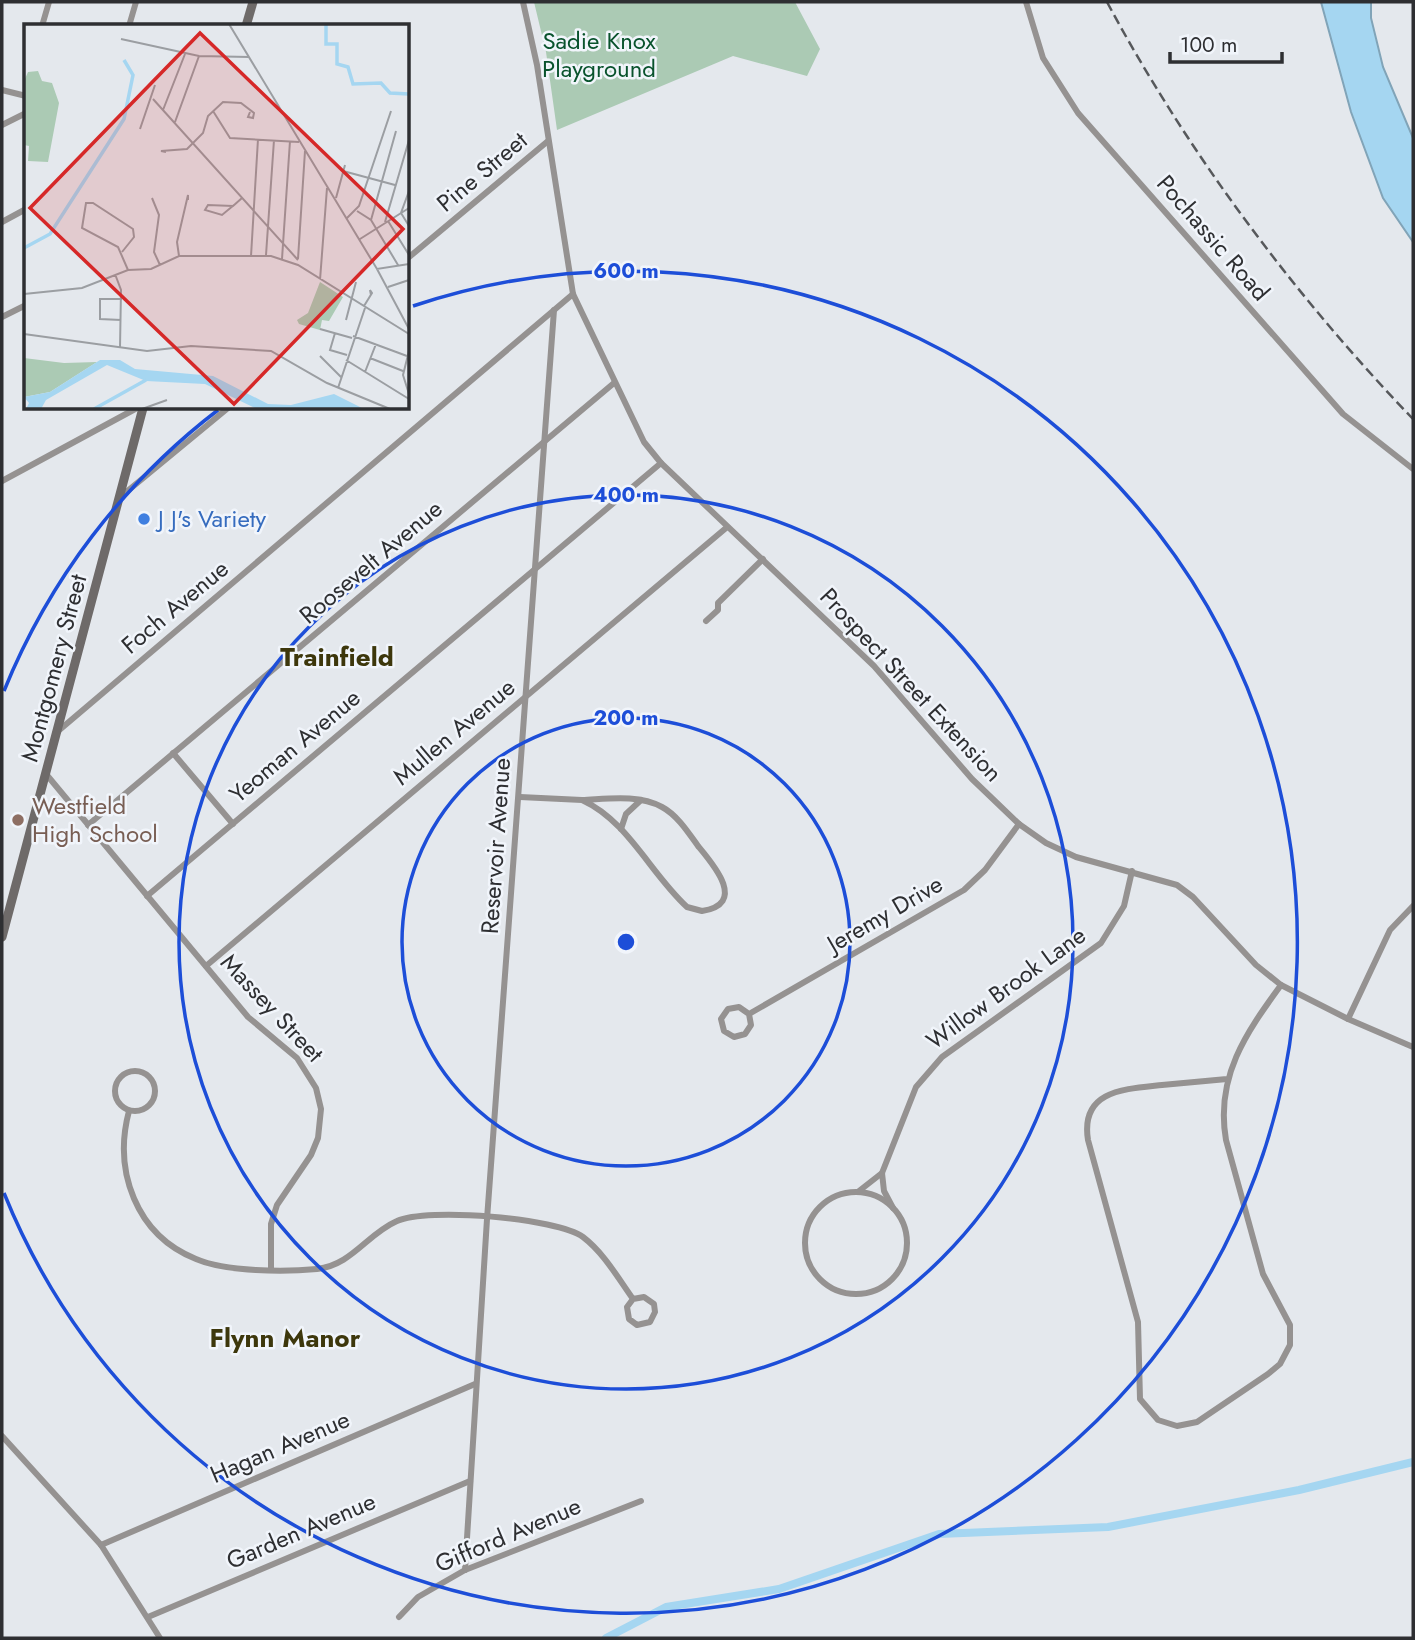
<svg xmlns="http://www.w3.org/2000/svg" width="1415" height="1640" viewBox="0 0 1415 1640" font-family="Jost,sans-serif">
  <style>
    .green { fill: #abcab4 }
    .water { fill: #a5d6f1; stroke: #81a4b8; stroke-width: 2 }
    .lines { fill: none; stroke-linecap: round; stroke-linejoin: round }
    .canal { stroke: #a5d6f1; stroke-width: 8 }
    .street { stroke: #959291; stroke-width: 6 }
    .secondary { stroke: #6e6a69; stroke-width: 9 }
    .rail { stroke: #56585b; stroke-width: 2.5; stroke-dasharray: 10 5; stroke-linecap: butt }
    .ring { fill: none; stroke: #1d4ed8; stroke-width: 3.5 }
    .shop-dot { fill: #3f7fe0; stroke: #f1f5fb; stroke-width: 2.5 }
    .education-dot { fill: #8d6e63; stroke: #f1f5fb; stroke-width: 2.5 }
    .labels { text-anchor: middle; stroke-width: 5; stroke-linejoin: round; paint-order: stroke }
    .park-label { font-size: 24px; fill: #09532d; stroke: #f1f5fb }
    .street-label { font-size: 24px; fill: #2e2f32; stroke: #f1f5fb }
    .shop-label { font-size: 24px; fill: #366cbe; stroke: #f1f5fb; text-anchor: start }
    .education-label { font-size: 24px; fill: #785e54; stroke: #f1f5fb; text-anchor: start }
    .neighbourhood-label { font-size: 26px; font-weight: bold; fill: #3d370c; stroke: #f1f5fb }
    .inset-river { fill: none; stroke: #a5d6f1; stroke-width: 3.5 }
    .inset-road { fill: none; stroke: #9b9ea2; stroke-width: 2 }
    .view { fill: #d62828; fill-opacity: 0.15; stroke: #d62828; stroke-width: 3.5 }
    .inset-edge { fill: none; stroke: #2e2f32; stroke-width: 3.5 }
    .centre { fill: #1d4ed8; stroke: #f1f5fb; stroke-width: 3.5 }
    .ring-label { font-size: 21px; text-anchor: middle; font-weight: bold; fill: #1d4ed8; stroke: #f1f5fb; stroke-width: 5; stroke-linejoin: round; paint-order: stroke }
  </style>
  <rect width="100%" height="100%" fill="#e4e8ed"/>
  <polygon class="green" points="534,2 795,2 820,49 807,76 733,56 557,130 546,52"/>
  <polygon class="water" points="1321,2 1371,2 1371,18 1383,67 1413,138 1413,242 1383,198 1351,112"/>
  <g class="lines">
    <polyline class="canal" points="606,1638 666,1607 779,1589 939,1534 1108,1527 1299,1490 1413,1462"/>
    <g class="street">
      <polyline points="523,2 537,65 573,294 644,442 661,463 874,666 972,779 1019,824 1046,843 1076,857 1177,885 1193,897 1256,965 1281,985 1348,1019 1413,1047"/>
      <polyline points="1026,2 1043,58 1078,113 1343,414 1413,469"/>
      <polyline points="42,26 49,2"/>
      <polyline points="129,26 136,2"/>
      <polyline points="2,90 26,96"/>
      <polyline points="2,125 26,113"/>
      <polyline points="2,222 26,209"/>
      <polyline points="408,258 548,141"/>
      <polyline points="2,317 26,305"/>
      <polyline points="2,481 137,408"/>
      <polyline points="119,498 228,408"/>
      <polyline points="706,621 718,610 718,603 763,559"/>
      <polyline points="57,732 573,294"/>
      <polyline points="173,753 233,824"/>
      <polyline points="46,774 248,1017 297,1058 316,1088 321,1109 318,1138 311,1155 277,1205 271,1224 271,1268"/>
      <path d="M520,797L582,800C628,821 650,873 687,907L702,911C748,904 713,864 698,846C688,832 677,815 662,807C638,794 607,799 582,800"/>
      <polyline points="88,825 614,383"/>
      <polyline points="621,829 626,814 641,800"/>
      <polyline points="147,896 661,463"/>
      <polyline points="206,966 726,528"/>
      <polyline points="749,1014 739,1007 728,1009 721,1019 724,1031 734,1037 745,1034 751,1025 749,1014 964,890 985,870 1019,824"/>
      <polyline points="1348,1019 1390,930 1413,906"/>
      <circle cx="135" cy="1091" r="20"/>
      <path d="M1227,1079C1205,1081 1183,1083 1162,1085C1125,1089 1080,1090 1088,1140L1138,1322L1140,1399L1158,1420L1177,1426L1197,1422L1268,1374L1280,1364L1290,1345V1325L1263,1274L1226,1140C1215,1077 1246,1033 1281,985"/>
      <path d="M129,1111C113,1171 136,1235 196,1259C226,1272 285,1272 317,1269C352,1265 367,1234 397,1221C427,1207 557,1218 583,1237C604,1253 618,1278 633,1299L627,1307L629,1319L637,1325L650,1322L655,1312L654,1304L644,1297L633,1299"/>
      <polyline points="859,1191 882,1173"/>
      <circle cx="856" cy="1243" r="51"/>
      <polyline points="893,1208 884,1191 882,1173 916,1087 942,1057 1101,943 1124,906 1132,871"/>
      <polyline points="2,1436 101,1545 160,1638"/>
      <polyline points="101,1545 475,1384"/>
      <polyline points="465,1570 487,1219 554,310"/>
      <polyline points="148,1617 470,1481"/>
      <polyline points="399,1617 418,1597 465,1570 641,1501"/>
    </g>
    <g class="secondary">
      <polyline points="246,26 253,2"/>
      <polyline points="2,937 143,408"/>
    </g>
    <path class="rail" d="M1107,2C1188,153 1294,295 1413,419"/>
  </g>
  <g class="ring">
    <circle cx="626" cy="942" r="224"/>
    <circle cx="626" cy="942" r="447"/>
    <path d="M4 691A671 671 0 0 1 218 410M413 306A671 671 0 1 1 4 1193"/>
  </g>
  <circle class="shop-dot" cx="144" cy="519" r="7"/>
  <circle class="education-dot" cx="18" cy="820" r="7"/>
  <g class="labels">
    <g class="park-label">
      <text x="599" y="49">Sadie Knox<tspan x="599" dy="28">Playground</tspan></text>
    </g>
    <g class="street-label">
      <text transform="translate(482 172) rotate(-40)" y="8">Pine Street</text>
      <text transform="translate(1213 238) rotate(49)" y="8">Pochassic Road</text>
      <text transform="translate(371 562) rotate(-40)" y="8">Roosevelt Avenue</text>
      <text transform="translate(175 607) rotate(-40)" y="8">Foch Avenue</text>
      <text transform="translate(54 668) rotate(-75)" y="8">Montgomery Street</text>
      <text transform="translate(911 685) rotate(47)" y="8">Prospect Street Extension</text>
      <text transform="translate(454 732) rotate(-40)" y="8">Mullen Avenue</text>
      <text transform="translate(295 746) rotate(-40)" y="8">Yeoman Avenue</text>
      <text transform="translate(496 846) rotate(-86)" y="8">Reservoir Avenue</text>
      <text transform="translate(885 914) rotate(-30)" y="8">Jeremy Drive</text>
      <text transform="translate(1006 988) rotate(-36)" y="8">Willow Brook Lane</text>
      <text transform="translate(272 1008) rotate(47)" y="8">Massey Street</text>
      <text transform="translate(280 1447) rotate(-23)" y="8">Hagan Avenue</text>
      <text transform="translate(301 1531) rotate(-23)" y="8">Garden Avenue</text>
      <text transform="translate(508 1535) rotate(-23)" y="8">Gifford Avenue</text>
    </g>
    <g class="shop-label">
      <text x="158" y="527">J J's Variety</text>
    </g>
    <g class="education-label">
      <text x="32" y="814">Westfield<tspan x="32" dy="28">High School</tspan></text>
    </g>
    <g class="neighbourhood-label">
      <text x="337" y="666">Trainfield</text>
      <text x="285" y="1347">Flynn Manor</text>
    </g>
  </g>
  <g transform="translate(24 24)">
    <rect width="385" height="385" fill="#e4e8ed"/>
    <path d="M14,47L18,57L28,59L35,79L24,138L4,137L5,122L0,121V57L4,48ZM296,258L319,273L305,297L298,296L296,306L275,300L273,296L284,289ZM0,334L40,339L73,338L26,368L0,373Z" fill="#abcab4"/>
    <path d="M76,336H96L111,345L189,352L244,380L267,381L310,370L340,385H233L181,360L122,357L83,341L22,376L17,385H2L5,379L0,373L26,368Z" fill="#a5d6f1"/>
    <path class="inset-river" d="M302,0V20H313V40L324,43L329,60L357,59L366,69L385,70M0,224L26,210L100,95L109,51L100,36M70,385L122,356"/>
    <path class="inset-road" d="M205,0L353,245L385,240M97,15L175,32L225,33M129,75L274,236M139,86L161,30M189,87L206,114L275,118M151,98L175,32M116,105L131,61M142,128L137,127L163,125L179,109L184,92L199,78L217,79L230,89L229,94L224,93L226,88M319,147L371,161M385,167L377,189L385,202M128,174L135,191L130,228L136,241M312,174L321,141M210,181L198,191L181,186L184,181L209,182L218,174M333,187L347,196L374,241M323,194L335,182L367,87M347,196L372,107M364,197L385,231M361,198L385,116M336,215L385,184M98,228L110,213L109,205L69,179H62L58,204L94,223L104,246M242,231L250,116M155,232L153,218L164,171V176M227,232L234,115M258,235L266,117M274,235L281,127M353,245L385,305M91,250L97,266L96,324M296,256L303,164M364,263L385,256M0,270L58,264L104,246L127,245L155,232H247L274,241L385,310M340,282L348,269L346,266L347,271M97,296L76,295V275H98M322,296L332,258M296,305L328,314M311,309L306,326L323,331M0,310L123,327L167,322L247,327L303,359L366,385M329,312L383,332M385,327L379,351L385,370M296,332L317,353M346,334L379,347M322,336L385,375M341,348L352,320M314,364L341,284M118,385L143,376"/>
    <path class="view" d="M176,9L379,205L210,380L6,184Z"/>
    <rect width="385" height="385" class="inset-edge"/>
  </g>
  <circle cx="626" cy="942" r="10" class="centre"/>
  <g class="ring-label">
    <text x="626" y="278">600 m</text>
    <text x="626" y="502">400 m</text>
    <text x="626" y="725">200 m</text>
  </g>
  <rect width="1415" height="1640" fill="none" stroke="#2e2f32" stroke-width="7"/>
  <path d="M1170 52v10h112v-10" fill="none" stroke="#2e2f32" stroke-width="3.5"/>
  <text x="1180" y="52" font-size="21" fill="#2e2f32" stroke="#f1f5fb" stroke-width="5" paint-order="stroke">100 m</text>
</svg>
